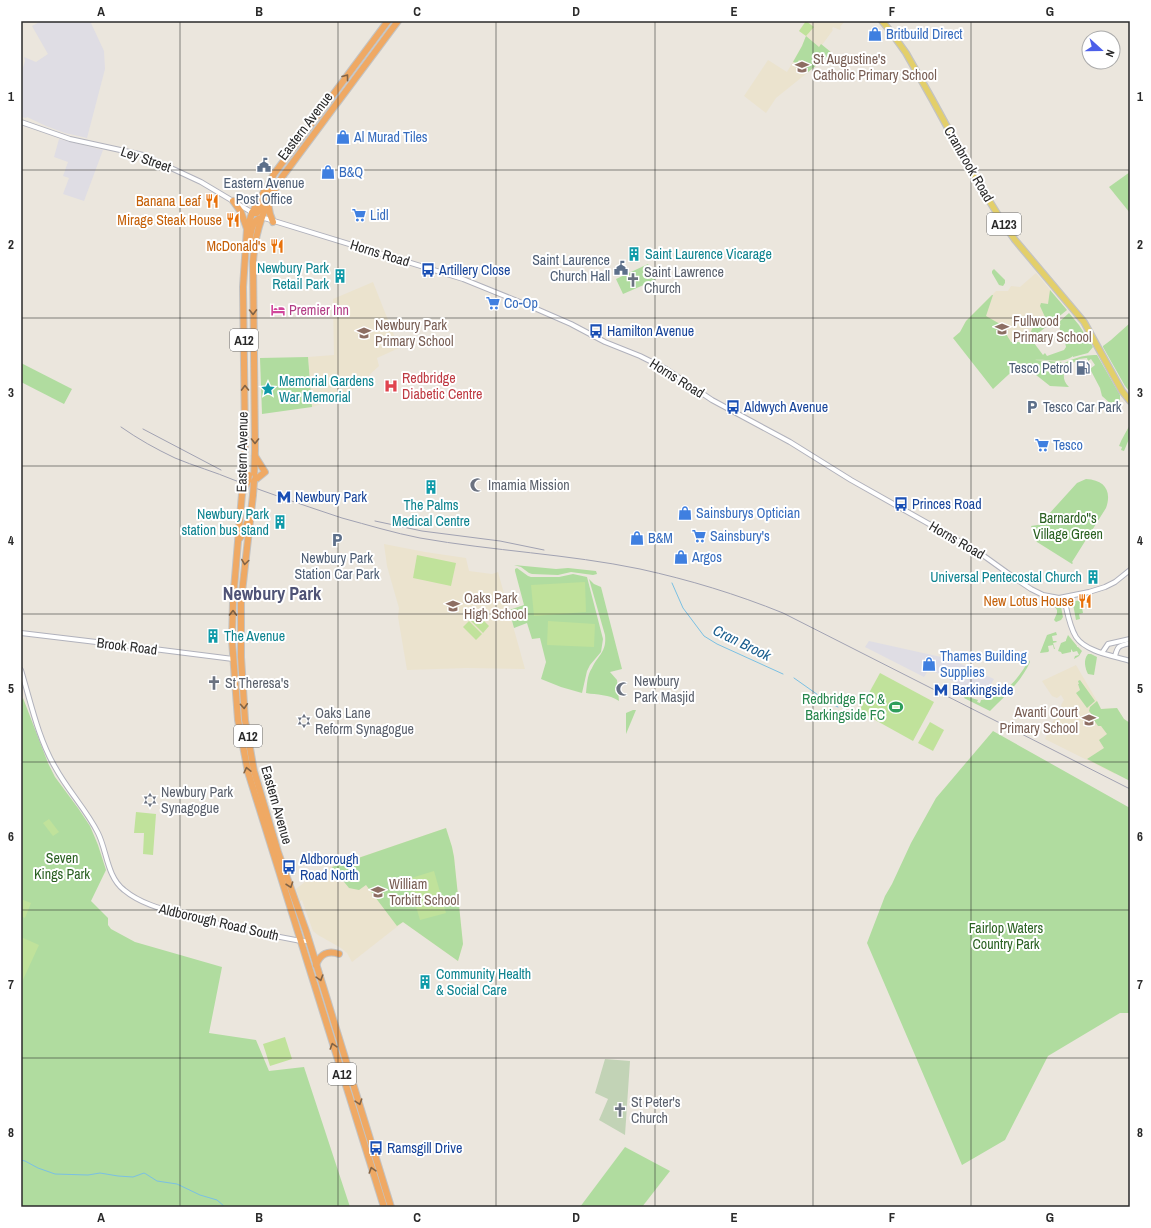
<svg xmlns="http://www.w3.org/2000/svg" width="1151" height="1228" viewBox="0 0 1151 1228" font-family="'Archivo Narrow',sans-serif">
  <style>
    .industrial { fill: #dfdde4 }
    .education { fill: #ebe3ce }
    .green { fill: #b0dc9f }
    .cemetery { fill: #c2d3b6 }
    .pitch { fill: #c0e29b }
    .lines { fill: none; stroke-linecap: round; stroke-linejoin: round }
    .stream { stroke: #7ac0e3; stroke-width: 1 }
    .minor-casing { stroke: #b1b2bc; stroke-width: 6 }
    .major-casing { stroke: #c3c3c3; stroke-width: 8 }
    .highway-casing { stroke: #c3c3c3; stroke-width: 8 }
    .minor { stroke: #fff; stroke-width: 4 }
    .major { stroke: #e3cf6a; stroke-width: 5.5 }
    .highway { stroke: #efa964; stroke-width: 6 }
    .rail { stroke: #a1a2b2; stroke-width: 1 }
    .highway-bridge-casing { stroke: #c3c3c3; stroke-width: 8; stroke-linecap: butt }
    .highway-bridge { stroke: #efa964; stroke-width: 6 }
    .oneway { stroke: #836344 }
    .grid { fill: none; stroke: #2a2a2a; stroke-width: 1; stroke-opacity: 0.55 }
    .labels { text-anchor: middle; stroke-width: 4; stroke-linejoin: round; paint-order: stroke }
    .shield { fill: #fff; stroke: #6a6a6a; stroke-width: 1 }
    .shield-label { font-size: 13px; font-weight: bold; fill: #2a2a2a }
    .shop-label { font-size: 14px; fill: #366cbe; stroke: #fff; text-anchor: start }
    .education-label { font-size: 14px; fill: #785e54; stroke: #fff; text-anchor: start }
    .street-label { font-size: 14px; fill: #2a2a2a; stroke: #fff }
    .service-label { font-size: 14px; fill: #4e5e75; stroke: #fff }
    .food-label { font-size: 14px; fill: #c56008; stroke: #fff; text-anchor: end }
    .culture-label { font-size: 14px; fill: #0d838f; stroke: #fff; text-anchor: start }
    .transit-label { font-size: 14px; fill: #164399; stroke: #fff; text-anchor: start }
    .worship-label { font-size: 14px; fill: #5b616d; stroke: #fff; text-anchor: start }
    .hotel-label { font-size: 14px; fill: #b23c85; stroke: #fff; text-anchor: start }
    .health-label { font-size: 14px; fill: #be3a42; stroke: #fff; text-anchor: start }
    .park-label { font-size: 14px; fill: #2a6021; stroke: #fff }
    .leisure-label { font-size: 14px; fill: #27864d; stroke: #fff; text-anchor: end }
    .water-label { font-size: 15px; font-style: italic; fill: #1a5e8e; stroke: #fff }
    .district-label { font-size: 18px; font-weight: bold; fill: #4f5376; stroke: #fff }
    .neatline { fill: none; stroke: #2a2a2a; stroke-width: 1.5 }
    .grid-label { font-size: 13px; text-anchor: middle; font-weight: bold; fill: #2a2a2a }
  </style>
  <rect width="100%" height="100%" fill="#ebe6dd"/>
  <g class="industrial">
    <polygon points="41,21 93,21 91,23 104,51 105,69 87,138 65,133 46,126 27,117 26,118 21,117 21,74 25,61 24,57 36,62 48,54 32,26"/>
    <polygon points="59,139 103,150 84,201 63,194 69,178 63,176 68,162 54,157"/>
    <polygon points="869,641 950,659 994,679 986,692 983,694 976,693 929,669 924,677 865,647"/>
  </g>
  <g class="education">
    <polygon points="806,21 845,21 840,27 841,28 840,30 833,27 832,29 833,30 822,45 832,53 776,98 766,113 744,96 768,60 787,72 802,46 806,36 799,31"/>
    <polygon points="1036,273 1066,309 1029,338 1036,346 953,338 960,332 966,321 996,291 1008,291 1011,286 1020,287"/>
    <polygon points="373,282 399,348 377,358 379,366 345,397 312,407 308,357 334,355 333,299"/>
    <polygon points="384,544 425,552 466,558 469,571 492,574 498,572 525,669 467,668 407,670 398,617 399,608 387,566"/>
    <polygon points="1076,665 1097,701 1101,709 1117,708 1124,719 1130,723 1115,774 1045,739 1058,711 1059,713 1063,710 1061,705 1064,700 1061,695 1057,698 1052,696 1042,681"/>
    <polygon points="446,828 452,847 454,857 463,944 458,961 403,922 352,962 347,953 341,948 318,935 313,931 302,900 300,901 296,889 319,871"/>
  </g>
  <g class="green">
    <polygon points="806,36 819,47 821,44 832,53 808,72 804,67 804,66 803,62 799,60 797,63 793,62 802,46"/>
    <polygon points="1130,172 1130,213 1109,187"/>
    <polygon points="648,264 655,280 623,294 616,279"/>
    <polygon points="994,269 1005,280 1005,283 1003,286 999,285 992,273 992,271"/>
    <path d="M1050,290L1067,310L1031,339L1043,355L1045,353L1047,356L1064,350L1066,347C1065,340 1060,333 1059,325H1061L1059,324V322L1069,313L1079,325L1093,347L1088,353L1073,357V356C1064,364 1046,359 1035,360L1062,362L1047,371L1048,372C1064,363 1078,354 1097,355L1120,395V403L1117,405L1111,404L1102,396L1100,388L1090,369L1095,365L1091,359L1088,361L1087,358L1079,359L1065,368C1063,376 1063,381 1069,387L1050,386L1021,363L993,389L953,338L960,332L966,321L992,295H993L986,316L1000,324L1011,342H1024L1028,336L1029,337L1032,329L1038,322H1041L1045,317L1040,306L1041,303L1048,304Z"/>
    <polygon points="1130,323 1130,392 1125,386 1103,347 1103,346 1111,340"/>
    <polygon points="308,357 312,407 262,414 260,358"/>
    <polygon points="21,363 72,389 64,404 21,382"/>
    <path d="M1130,425V440L1129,439L1124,451L1121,450L1122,447L1119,446C1122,438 1126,432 1130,425Z"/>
    <path d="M1086,479C1105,480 1112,491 1106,508L1072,562L1073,563L1072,564L1037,542C1034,538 1034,531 1031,526L1044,524L1048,515L1077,483Z"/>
    <polygon points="514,565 556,569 568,568 596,571 597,574 593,575 571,572 558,575 532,574 529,573 521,567"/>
    <polygon points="517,568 528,576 531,577 559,577 573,574 587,577 603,639 601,652 590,665 587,671 582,693 561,687 541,679 546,662 540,638 532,639 527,623 514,628 509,610 524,605 515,571 515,569"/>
    <path d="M589,579L594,584L601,587L622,669L610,672L617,680L619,701C609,694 597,695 586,693C587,685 587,675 592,668C598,655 607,652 605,635Z"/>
    <polygon points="1082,600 1084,607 1082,608 1083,613 1079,614 1080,619 1076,620 1073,604 1075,601"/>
    <polygon points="1056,604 1061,607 1063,617 1061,620 1056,622 1054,620 1057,613 1057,610 1055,607 1052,607 1052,605"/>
    <polygon points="1056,632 1057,635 1052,636 1053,641 1056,641 1057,642 1053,643 1055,649 1054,649 1053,645 1048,646 1049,651 1048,652 1040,653 1047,635"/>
    <polygon points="1068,635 1077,646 1077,647 1078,647 1082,651 1079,656 1074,659 1075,656 1079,655 1077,651 1073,652 1071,649 1071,652 1062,654 1061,652 1058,651 1061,643 1066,641 1066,640"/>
    <path d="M1088,654H1091L1097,657L1094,675L1088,674C1085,668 1083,660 1088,654Z"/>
    <path d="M1029,660L1030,662C1021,682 1005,696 990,711L964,698L965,696L978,700L977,702L980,703L981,700C1003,698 1019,678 1029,660Z"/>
    <polygon points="1080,680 1095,701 1087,708 1076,693 1080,690 1078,684 1079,684 1078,681"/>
    <polygon points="23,698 48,763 55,777 78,808 90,826 98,845 106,870 91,901 108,918 108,925 111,929 135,942 222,967 209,1033 256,1040 269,1071 304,1067 350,1207 21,1207 21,702"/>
    <polygon points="1097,701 1101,709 1117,708 1124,719 1130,723 1130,781 1087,759 1104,748 1099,740 1107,734 1101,726 1098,726 1092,717 1093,716 1089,711 1090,707"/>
    <polygon points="633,710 636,710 626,734 626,713"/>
    <polygon points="993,731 1130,808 1130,1013 1120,1013 1048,1056 1005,1140 962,1165 867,943 885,896 892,884 911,843 936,798"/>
    <polygon points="446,828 452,847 454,857 463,944 458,961 403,922 397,926 366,885 359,890 349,888 332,867"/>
    <polygon points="625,1147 670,1171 642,1207 580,1207"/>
  </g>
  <polygon class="cemetery" points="605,1059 630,1061 625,1135 599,1120 608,1099 595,1093"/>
  <g class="pitch">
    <polygon points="806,21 814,27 806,36 799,31"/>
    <polygon points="417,555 456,563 451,586 413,578"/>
    <polygon points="585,582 586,612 534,616 531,585"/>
    <polygon points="477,614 489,626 483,633 470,620"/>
    <polygon points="469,621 482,634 476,640 463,627"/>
    <polygon points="548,621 595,624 594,647 547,645"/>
    <polygon points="880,673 934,702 913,741 859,711"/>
    <polygon points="930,722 944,730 933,751 918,743"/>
    <polygon points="136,812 156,814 153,855 143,854 144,833 134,833"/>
    <polygon points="49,819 59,832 53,836 43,823"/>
    <polygon points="434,871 446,913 420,920 408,879"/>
    <polygon points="21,899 31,903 25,918 21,916"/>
    <polygon points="21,937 39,945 21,984"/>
    <polygon points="285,1037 292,1059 270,1066 263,1044"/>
  </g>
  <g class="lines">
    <g class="stream">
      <polyline points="672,583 683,608 704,636 717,644 783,674"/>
      <polyline points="794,678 828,702 838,707"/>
      <polyline points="21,1160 25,1161 38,1168 55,1174 88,1175 100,1173 118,1176 133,1177 144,1173 146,1174 157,1181 177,1184 200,1195 217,1200 225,1207"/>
    </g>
    <defs>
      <g id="minor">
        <polyline points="21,122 70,139 143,155 201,182 253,213"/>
        <polyline points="261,217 463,279 532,307 571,324 605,342 640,356 666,369 712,400 790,442 851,480 977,551 1016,579 1031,589 1043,595 1059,598 1089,592 1105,587 1115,582 1130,570"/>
        <path d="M1064,598C1067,610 1069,626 1076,637C1086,652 1114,656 1130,661"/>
        <polyline points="21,633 138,647 233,659"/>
        <polyline points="1102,653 1108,644 1130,639"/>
        <path d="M1115,656C1118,645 1119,646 1130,643"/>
        <path d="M21,670C31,703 38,738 55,767C68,791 86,809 98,833C107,851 107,877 124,890C142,905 166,910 188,916C225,926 263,934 301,941H309"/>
      </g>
      <polyline id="major" points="882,21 891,32 906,53 932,99 974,176 1003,223 1015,240 1084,322 1122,391 1130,401"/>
      <g id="highway">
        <polyline points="233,201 241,212 247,229"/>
        <polyline points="268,203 270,214 273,222"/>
        <polyline points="252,213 257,213 259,211 272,187"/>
        <path d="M249,249C250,240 250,220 261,218"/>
        <polyline points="244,475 245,439 243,287 247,229 252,213 274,174 388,21"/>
        <path d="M254,481L255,449L253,262C255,229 265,205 282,177L398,21"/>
        <polyline points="254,481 265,472 255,456"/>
        <polyline points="242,494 233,601 232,640 238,720 248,772 384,1207"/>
        <polyline points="253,495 241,601 241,657 245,720 254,771 278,852 306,931 391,1207"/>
        <polyline points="239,539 244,533 247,523"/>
        <path d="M316,965C320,954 328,950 339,954"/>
      </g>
    </defs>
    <use href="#minor" class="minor-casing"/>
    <use href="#major" class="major-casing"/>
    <use href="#highway" class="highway-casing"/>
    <use href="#minor" class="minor"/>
    <use href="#major" class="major"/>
    <use href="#highway" class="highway"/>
    <g class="rail">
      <path d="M121,427C138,439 156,449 175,458C194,466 215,472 234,480C270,494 306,506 342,518C368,525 394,533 420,538C493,551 568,554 640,569C690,580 736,594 783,613L1130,789"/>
      <polyline points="143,429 221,470"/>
      <polyline points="375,521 422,531 500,541 544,550"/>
    </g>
    <defs>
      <g id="highway-bridge">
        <polyline points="243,489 244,475"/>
        <polyline points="242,494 248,481 249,475"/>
        <polyline points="253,495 254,481"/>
      </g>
    </defs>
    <use href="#highway-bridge" class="highway-bridge-casing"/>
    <use href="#highway-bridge" class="highway-bridge"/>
  </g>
  <defs><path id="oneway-chevron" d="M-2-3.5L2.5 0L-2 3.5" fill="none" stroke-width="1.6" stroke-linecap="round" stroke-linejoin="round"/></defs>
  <g class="oneway">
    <use href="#oneway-chevron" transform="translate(346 77) rotate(-53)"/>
    <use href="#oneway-chevron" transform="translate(253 312) rotate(89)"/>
    <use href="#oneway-chevron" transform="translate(245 388) rotate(-91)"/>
    <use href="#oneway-chevron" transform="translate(255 441) rotate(90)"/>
    <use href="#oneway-chevron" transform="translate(245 562) rotate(98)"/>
    <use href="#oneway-chevron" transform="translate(233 613) rotate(-89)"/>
    <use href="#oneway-chevron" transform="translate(244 706) rotate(86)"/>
    <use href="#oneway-chevron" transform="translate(247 770) rotate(-103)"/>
    <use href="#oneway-chevron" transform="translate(290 885) rotate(71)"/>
    <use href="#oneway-chevron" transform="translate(320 978) rotate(73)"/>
    <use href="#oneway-chevron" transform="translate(333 1046) rotate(-107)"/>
    <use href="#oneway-chevron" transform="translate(359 1102) rotate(72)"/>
    <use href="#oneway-chevron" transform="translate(372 1170) rotate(-107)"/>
  </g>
  <path class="grid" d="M180,21V1207M338,21V1207M496,21V1207M655,21V1207M813,21V1207M971,21V1207M21,170H1130M21,318H1130M21,466H1130M21,614H1130M21,762H1130M21,910H1130M21,1058H1130"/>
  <defs>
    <symbol id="shop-bare" viewBox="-9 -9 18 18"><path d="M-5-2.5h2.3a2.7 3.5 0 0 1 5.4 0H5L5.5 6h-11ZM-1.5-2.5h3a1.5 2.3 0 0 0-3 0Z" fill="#3f7fe0" stroke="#fff" stroke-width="2.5" paint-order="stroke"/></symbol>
    <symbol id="school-bare" viewBox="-9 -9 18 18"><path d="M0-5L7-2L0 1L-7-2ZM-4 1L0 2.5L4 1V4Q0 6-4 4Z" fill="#8d6e63" stroke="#fff" stroke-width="2.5" paint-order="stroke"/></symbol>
    <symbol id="civic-bare" viewBox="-9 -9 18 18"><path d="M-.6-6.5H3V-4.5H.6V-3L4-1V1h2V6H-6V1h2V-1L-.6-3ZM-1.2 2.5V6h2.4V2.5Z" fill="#5c6f8a" stroke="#fff" stroke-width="2.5" paint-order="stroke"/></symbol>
    <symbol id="restaurant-bare" viewBox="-9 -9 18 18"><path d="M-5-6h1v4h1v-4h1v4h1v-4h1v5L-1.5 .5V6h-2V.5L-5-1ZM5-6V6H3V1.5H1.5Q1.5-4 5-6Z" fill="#e8710a" stroke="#fff" stroke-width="2.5" paint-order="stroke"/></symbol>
    <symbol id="supermarket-bare" viewBox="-9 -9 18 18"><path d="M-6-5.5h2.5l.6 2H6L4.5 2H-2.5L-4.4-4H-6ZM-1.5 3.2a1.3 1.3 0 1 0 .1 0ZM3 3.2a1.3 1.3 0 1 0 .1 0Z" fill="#3f7fe0" stroke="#fff" stroke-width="2.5" paint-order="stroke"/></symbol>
    <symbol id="building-bare" viewBox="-9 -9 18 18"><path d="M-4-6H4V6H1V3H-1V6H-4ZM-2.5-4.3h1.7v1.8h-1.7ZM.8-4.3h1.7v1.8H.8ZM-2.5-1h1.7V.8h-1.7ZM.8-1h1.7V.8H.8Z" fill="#0f9aa8" stroke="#fff" stroke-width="2.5" paint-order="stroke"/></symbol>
    <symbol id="bus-bare" viewBox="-9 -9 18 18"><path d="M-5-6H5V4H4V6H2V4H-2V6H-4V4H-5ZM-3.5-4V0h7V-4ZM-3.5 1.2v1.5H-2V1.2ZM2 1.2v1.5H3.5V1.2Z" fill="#1a4fb4" stroke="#fff" stroke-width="2.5" paint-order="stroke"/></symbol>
    <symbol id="church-bare" viewBox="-9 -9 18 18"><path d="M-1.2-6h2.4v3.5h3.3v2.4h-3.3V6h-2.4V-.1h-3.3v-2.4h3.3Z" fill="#6b7280" stroke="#fff" stroke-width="2.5" paint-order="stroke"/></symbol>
    <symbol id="hotel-bare" viewBox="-9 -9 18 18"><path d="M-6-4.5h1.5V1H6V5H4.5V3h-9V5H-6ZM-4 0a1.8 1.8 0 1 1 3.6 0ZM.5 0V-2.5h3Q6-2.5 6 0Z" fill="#d1479c" stroke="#fff" stroke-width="2.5" paint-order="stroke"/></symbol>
    <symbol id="fuel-bare" viewBox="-9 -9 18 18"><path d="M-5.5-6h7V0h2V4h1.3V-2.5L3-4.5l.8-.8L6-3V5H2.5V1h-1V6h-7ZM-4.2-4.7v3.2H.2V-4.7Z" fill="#5c6f8a" stroke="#fff" stroke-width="2.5" paint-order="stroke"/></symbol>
    <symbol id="hospital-bare" viewBox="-9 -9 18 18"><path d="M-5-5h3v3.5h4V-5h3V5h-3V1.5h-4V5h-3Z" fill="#e0444e" stroke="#fff" stroke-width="2.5" paint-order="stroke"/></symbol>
    <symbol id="sight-bare" viewBox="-9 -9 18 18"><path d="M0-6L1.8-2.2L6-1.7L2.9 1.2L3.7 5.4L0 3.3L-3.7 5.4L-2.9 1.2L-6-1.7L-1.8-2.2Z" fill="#0f9aa8" stroke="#fff" stroke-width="2.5" paint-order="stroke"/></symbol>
    <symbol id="parking-bare" viewBox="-9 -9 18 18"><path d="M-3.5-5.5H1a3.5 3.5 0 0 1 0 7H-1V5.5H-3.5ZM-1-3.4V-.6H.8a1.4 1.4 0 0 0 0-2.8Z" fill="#5c6f8a" stroke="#fff" stroke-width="2.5" paint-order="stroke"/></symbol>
    <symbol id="mosque-bare" viewBox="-9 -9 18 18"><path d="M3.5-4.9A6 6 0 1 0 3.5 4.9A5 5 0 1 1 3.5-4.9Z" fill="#6b7280" stroke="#fff" stroke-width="2.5" paint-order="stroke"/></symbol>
    <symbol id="metro-bare" viewBox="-9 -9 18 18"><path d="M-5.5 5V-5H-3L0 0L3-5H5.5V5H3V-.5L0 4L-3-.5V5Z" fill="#1a4fb4" stroke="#fff" stroke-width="2.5" paint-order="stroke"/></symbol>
    <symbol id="stadium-bare" viewBox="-9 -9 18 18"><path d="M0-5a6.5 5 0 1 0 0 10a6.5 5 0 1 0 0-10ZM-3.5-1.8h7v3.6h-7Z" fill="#2e9e5b" stroke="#fff" stroke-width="2.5" paint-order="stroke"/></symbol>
    <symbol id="synagogue-bare" viewBox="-9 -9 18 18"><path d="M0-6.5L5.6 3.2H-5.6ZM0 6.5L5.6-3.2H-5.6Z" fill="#6b7280" stroke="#fff" stroke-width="2.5" paint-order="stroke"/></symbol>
  </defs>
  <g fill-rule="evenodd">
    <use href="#shop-bare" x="865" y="24" width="20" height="20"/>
    <use href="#school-bare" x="792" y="57" width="20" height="20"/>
    <use href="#shop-bare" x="333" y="127" width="20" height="20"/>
    <use href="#civic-bare" x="254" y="155" width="20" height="20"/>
    <use href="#shop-bare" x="318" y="162" width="20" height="20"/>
    <use href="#restaurant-bare" x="202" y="191" width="20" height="20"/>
    <use href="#supermarket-bare" x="349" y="205" width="20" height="20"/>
    <use href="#restaurant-bare" x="223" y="210" width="20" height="20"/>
    <use href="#restaurant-bare" x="267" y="236" width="20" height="20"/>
    <use href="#building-bare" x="624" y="244" width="20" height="20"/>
    <use href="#civic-bare" x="611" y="258" width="20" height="20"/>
    <use href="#bus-bare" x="418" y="260" width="20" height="20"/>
    <use href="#building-bare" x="330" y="266" width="20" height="20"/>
    <use href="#church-bare" x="623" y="270" width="20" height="20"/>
    <use href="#supermarket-bare" x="483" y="293" width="20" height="20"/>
    <use href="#hotel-bare" x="268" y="300" width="20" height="20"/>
    <use href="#school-bare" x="992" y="319" width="20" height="20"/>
    <use href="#bus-bare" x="586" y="321" width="20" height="20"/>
    <use href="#school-bare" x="354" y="323" width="20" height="20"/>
    <use href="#fuel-bare" x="1073" y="358" width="20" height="20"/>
    <use href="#hospital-bare" x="381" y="376" width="20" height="20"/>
    <use href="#sight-bare" x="258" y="379" width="20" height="20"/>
    <use href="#bus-bare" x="723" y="397" width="20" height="20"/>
    <use href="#parking-bare" x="1022" y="397" width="20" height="20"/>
    <use href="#supermarket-bare" x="1032" y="435" width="20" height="20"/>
    <use href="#mosque-bare" x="467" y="475" width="20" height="20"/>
    <use href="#building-bare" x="421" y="477" width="20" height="20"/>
    <use href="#metro-bare" x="274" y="487" width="20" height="20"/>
    <use href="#bus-bare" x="891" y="494" width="20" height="20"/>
    <use href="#shop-bare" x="675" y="503" width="20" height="20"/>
    <use href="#building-bare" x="270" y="512" width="20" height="20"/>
    <use href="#supermarket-bare" x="689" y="526" width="20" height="20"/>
    <use href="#shop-bare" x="627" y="528" width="20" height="20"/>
    <use href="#parking-bare" x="327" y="530" width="20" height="20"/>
    <use href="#shop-bare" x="671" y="547" width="20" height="20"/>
    <use href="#building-bare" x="1083" y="567" width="20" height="20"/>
    <use href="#restaurant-bare" x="1075" y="591" width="20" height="20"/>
    <use href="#school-bare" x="443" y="596" width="20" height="20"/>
    <use href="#building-bare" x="203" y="626" width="20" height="20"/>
    <use href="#shop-bare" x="919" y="654" width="20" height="20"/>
    <use href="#church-bare" x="204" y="673" width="20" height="20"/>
    <use href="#mosque-bare" x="613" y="679" width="20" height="20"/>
    <use href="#metro-bare" x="931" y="680" width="20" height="20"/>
    <use href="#stadium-bare" x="886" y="697" width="20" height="20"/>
    <use href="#school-bare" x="1079" y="710" width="20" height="20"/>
    <use href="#synagogue-bare" x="294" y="711" width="20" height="20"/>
    <use href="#synagogue-bare" x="140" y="790" width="20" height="20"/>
    <use href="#bus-bare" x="279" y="857" width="20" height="20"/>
    <use href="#school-bare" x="368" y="882" width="20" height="20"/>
    <use href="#building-bare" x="415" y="972" width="20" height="20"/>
    <use href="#church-bare" x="610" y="1100" width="20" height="20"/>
    <use href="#bus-bare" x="366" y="1138" width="20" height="20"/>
  </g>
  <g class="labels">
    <g class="shield">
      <rect x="987" y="213" width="34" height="22" rx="3"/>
      <rect x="230" y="329" width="28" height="22" rx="3"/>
      <rect x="234" y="725" width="28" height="22" rx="3"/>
      <rect x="328" y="1063" width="28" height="22" rx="3"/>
    </g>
    <g class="shield-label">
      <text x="1004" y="229">A123</text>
      <text x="244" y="345">A12</text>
      <text x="248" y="741">A12</text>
      <text x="342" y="1079">A12</text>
    </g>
    <g class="shop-label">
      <text x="886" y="39">Britbuild Direct</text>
      <text x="354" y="142">Al Murad Tiles</text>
      <text x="339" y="177">B&amp;Q</text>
      <text x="370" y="220">Lidl</text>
      <text x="504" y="308">Co-Op</text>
      <text x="1053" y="450">Tesco</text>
      <text x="696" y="518">Sainsburys Optician</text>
      <text x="710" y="541">Sainsbury's</text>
      <text x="648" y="543">B&amp;M</text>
      <text x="692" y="562">Argos</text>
      <text x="940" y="661">Thames Building<tspan x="940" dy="16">Supplies</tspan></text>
    </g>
    <g class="education-label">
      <text x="813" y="64">St Augustine's<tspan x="813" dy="16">Catholic Primary School</tspan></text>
      <text x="1013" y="326">Fullwood<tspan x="1013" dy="16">Primary School</tspan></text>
      <text x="375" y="330">Newbury Park<tspan x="375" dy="16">Primary School</tspan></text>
      <text x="464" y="603">Oaks Park<tspan x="464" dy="16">High School</tspan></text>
      <text x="1078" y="717" text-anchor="end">Avanti Court<tspan x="1078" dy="16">Primary School</tspan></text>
      <text x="389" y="889">William<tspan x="389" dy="16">Torbitt School</tspan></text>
    </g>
    <g class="street-label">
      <text transform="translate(305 126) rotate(-53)" y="5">Eastern Avenue</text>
      <text transform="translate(146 159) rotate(19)" y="5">Ley Street</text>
      <text transform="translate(969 164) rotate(60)" y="5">Cranbrook Road</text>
      <text transform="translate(380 253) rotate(17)" y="5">Horns Road</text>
      <text transform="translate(677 378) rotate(32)" y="5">Horns Road</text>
      <text transform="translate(242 452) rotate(-89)" y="5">Eastern Avenue</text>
      <text transform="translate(957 540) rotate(30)" y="5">Horns Road</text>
      <text transform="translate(127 646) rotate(7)" y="5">Brook Road</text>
      <text transform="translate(277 805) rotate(74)" y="5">Eastern Avenue</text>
      <text transform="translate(219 922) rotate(13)" y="5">Aldborough Road South</text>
    </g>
    <g class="service-label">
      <text x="264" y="188">Eastern Avenue<tspan x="264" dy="16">Post Office</tspan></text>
      <text x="610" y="265" text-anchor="end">Saint Laurence<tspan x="610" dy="16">Church Hall</tspan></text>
      <text x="1072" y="373" text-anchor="end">Tesco Petrol</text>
      <text x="1043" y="412" text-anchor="start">Tesco Car Park</text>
      <text x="337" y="563">Newbury Park<tspan x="337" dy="16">Station Car Park</tspan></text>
    </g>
    <g class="food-label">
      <text x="201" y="206">Banana Leaf</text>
      <text x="222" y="225">Mirage Steak House</text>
      <text x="266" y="251">McDonald's</text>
      <text x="1074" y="606">New Lotus House</text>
    </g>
    <g class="culture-label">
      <text x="645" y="259">Saint Laurence Vicarage</text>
      <text x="329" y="273" text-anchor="end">Newbury Park<tspan x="329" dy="16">Retail Park</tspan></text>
      <text x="279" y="386">Memorial Gardens<tspan x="279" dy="16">War Memorial</tspan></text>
      <text x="431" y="510" text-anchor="middle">The Palms<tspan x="431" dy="16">Medical Centre</tspan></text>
      <text x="269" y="519" text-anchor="end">Newbury Park<tspan x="269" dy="16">station bus stand</tspan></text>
      <text x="1082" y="582" text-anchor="end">Universal Pentecostal Church</text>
      <text x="224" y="641">The Avenue</text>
      <text x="436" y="979">Community Health<tspan x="436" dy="16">&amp; Social Care</tspan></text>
    </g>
    <g class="transit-label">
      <text x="439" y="275">Artillery Close</text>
      <text x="607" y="336">Hamilton Avenue</text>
      <text x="744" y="412">Aldwych Avenue</text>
      <text x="295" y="502">Newbury Park</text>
      <text x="912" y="509">Princes Road</text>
      <text x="952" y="695">Barkingside</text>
      <text x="300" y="864">Aldborough<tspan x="300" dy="16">Road North</tspan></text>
      <text x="387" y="1153">Ramsgill Drive</text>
    </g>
    <g class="worship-label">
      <text x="644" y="277">Saint Lawrence<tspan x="644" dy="16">Church</tspan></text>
      <text x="488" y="490">Imamia Mission</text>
      <text x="634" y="686">Newbury<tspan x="634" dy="16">Park Masjid</tspan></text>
      <text x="225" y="688">St Theresa's</text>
      <text x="315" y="718">Oaks Lane<tspan x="315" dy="16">Reform Synagogue</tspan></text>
      <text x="161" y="797">Newbury Park<tspan x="161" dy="16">Synagogue</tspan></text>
      <text x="631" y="1107">St Peter's<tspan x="631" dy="16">Church</tspan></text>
    </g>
    <g class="hotel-label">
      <text x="289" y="315">Premier Inn</text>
    </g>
    <g class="health-label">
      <text x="402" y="383">Redbridge<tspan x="402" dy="16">Diabetic Centre</tspan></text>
    </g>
    <g class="park-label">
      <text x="1068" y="523">Barnardo''s<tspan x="1068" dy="16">Village Green</tspan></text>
      <text x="62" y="863">Seven<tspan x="62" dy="16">Kings Park</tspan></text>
      <text x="1006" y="933">Fairlop Waters<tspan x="1006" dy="16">Country Park</tspan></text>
    </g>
    <g class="leisure-label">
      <text x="885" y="704">Redbridge FC &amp;<tspan x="885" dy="16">Barkingside FC</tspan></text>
    </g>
    <g class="water-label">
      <text transform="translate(742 643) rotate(26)" y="5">Cran Brook</text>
    </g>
    <g class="district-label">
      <text x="272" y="600">Newbury Park</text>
    </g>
  </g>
  <rect width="1151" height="1228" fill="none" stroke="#ffffff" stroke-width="44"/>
  <g transform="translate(1101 50) rotate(111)"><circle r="19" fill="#ffffff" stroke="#aaaaaa"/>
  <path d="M0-3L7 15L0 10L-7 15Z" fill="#4c5fe9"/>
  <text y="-6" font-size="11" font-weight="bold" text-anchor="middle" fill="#2a2a2a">N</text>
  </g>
  <rect x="22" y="22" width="1107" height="1184" class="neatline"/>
  <g class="grid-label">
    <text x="101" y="16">A</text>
    <text x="259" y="16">B</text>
    <text x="417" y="16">C</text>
    <text x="576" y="16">D</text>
    <text x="734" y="16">E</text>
    <text x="892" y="16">F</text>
    <text x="1050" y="16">G</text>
    <text x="11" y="101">1</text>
    <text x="1140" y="101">1</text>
    <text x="11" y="249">2</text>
    <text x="1140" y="249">2</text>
    <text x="11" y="397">3</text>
    <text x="1140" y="397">3</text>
    <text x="11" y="545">4</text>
    <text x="1140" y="545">4</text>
    <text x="11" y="693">5</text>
    <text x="1140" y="693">5</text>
    <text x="11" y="841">6</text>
    <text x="1140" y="841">6</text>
    <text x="11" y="989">7</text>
    <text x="1140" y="989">7</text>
    <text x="11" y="1137">8</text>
    <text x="1140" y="1137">8</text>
    <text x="101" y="1222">A</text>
    <text x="259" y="1222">B</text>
    <text x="417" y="1222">C</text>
    <text x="576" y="1222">D</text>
    <text x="734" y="1222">E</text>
    <text x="892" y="1222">F</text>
    <text x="1050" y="1222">G</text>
  </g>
</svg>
